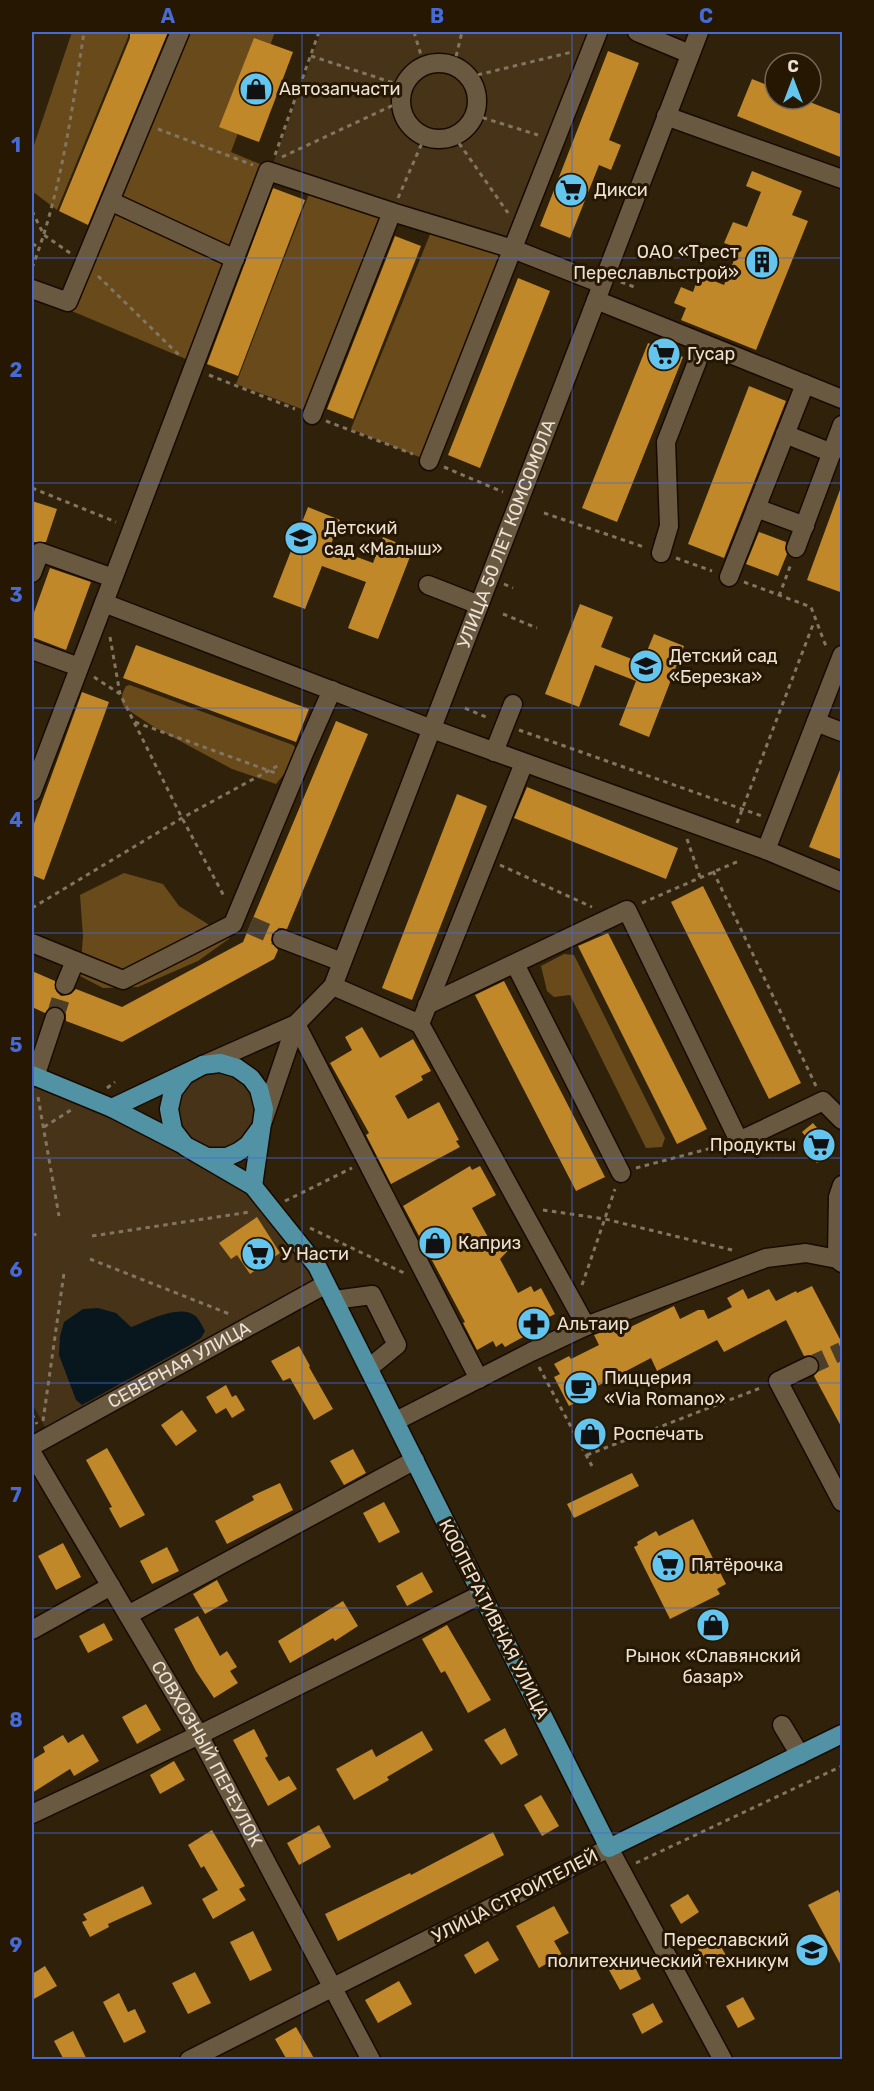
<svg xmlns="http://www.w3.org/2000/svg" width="874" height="2091" viewBox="0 0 874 2091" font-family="Rubik,sans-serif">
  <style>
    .green { fill: #473418 }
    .forest { fill: #694a1b }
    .water { fill: #08171e }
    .building { fill: #c1882a }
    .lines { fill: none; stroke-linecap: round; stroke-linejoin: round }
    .minor-tunnel { stroke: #4c3e28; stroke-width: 18; stroke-dasharray: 18 9; stroke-linecap: butt }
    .minor-casing { stroke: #180a00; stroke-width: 21 }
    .major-casing { stroke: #180a00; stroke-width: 21 }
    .path { stroke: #827663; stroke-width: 3; stroke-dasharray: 4.5 4.5; stroke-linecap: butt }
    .minor { stroke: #6a5941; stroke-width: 18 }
    .major { stroke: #5193a5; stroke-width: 18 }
    .grid { fill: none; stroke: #466bd7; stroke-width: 1.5; stroke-opacity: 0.55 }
    .labels { text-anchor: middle; stroke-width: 6; stroke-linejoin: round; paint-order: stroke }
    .poi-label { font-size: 18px; fill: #ebe1d4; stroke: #261702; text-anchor: start }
    .street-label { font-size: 18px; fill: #ebe1d4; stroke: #261702 }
    .neatline { fill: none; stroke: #466bd7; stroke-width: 2 }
    .grid-label { font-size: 20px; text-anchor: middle; font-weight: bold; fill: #466bd7 }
  </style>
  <rect width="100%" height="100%" fill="#30210a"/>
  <g class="green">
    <polygon points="321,32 596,32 511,245 271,169"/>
    <polygon points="201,1069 240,1073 260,1109 243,1145 205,1153 175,1128 177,1089"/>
    <polygon points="32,1083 109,1114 249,1192 317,1282 47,1431 32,1403"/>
  </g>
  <g class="forest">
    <polygon points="72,32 128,32 128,37 57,210 32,191 32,151"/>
    <polygon points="182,32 275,32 231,152 267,167 193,362 67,309"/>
    <polygon points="312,186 391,212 312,413 236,384"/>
    <polygon points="433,227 509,251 429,461 351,429"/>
    <path d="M130,685L293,745L298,751L289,768L276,784L232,769L154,727L125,708C119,701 122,693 126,686Z"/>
    <polygon points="124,873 163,884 179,906 230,938 198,961 138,987 103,988 80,976 83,936 80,895"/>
    <polygon points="564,954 574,955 665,1138 662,1147 646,1148 570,995 554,997 547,991 541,966"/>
  </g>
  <path class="water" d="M98,1308L116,1313L131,1327C147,1321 179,1304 194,1315C199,1318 202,1326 205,1331L201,1338L190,1345L82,1405L76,1400L59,1355L60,1336L64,1322L83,1309Z"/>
  <g class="building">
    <polygon points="130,32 168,32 88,225 59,211 130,38"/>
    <polygon points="254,38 293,52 259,142 219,127"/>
    <polygon points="608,51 639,63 609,140 621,145 611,170 599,165 570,238 540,226"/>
    <polygon points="752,79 775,88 775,99 802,99 843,115 843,158 737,116"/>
    <polygon points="752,171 802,191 792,215 808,221 756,350 681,320 686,308 674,303 681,287 693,292 699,275 724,285 739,248 724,243 733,222 747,227 761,192 746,186"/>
    <polygon points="273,188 305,200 238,376 207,364"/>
    <polygon points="395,236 421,246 353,419 327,409"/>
    <polygon points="518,278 550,291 480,468 448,455"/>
    <polygon points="648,343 683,357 617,522 582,508"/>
    <polygon points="749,386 786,401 724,558 688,544"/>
    <polygon points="841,487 843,488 843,593 807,580"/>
    <polygon points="32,501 57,509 46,542 32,542"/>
    <polygon points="308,507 340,520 330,547 373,563 383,537 413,549 378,639 348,628 366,582 322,566 305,609 273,597"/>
    <polygon points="759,532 786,542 785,549 787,554 778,576 746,564"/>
    <polygon points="50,568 91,582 66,650 32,637 32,618"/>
    <polygon points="580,604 613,617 601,647 642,663 654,634 684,646 649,737 619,725 636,681 595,665 579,707 545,694"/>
    <polygon points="136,645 309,709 296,742 123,678"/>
    <polygon points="82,692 109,702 44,880 32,875 32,829"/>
    <polygon points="336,721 368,734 287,929 280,928 272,934 271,941 278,950 274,959 122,1042 66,1021 66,1014 59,1007 52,1006 45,1013 32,1007 32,971 55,981 56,991 61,996 71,994 76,989 122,1007 243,942"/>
    <polygon points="842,765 843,765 843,860 809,847"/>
    <polygon points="527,787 678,848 666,879 514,818"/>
    <polygon points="457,794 487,806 412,1000 382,988"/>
    <polygon points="703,886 801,1083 769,1099 671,902"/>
    <polygon points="608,933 707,1129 677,1144 578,946"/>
    <polygon points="504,981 605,1177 576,1191 475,995"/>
    <polygon points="362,1027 380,1058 413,1039 431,1071 421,1076 423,1080 395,1096 408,1119 439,1102 459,1140 456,1141 460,1147 391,1184 366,1135 369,1133 330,1063 352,1050 345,1037"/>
    <polygon points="813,1123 835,1150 817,1163 804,1148 811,1143 802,1132"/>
    <polygon points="470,1166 472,1170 480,1166 496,1195 472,1208 489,1239 519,1239 500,1259 518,1293 531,1286 534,1292 541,1288 555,1314 549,1317 551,1322 505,1347 502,1343 496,1347 493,1341 477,1350 463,1323 465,1322 403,1206"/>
    <polygon points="257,1217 280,1253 250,1274 237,1255 231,1259 219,1243"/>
    <polygon points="812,1286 843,1345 843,1430 814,1376 820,1367 819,1361 810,1355 804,1356 786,1320 724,1352 717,1340 657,1371 651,1358 588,1391 590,1395 569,1406 554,1377 560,1374 554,1364 569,1356 571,1359 599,1345 594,1335 613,1328 616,1334 674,1306 680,1319 698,1310 704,1310 708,1319 732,1307 727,1298 743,1289 748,1299 769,1289 776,1301 796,1291 797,1293"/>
    <polygon points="299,1346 310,1366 309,1367 333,1409 314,1420 290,1378 283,1381 271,1361"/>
    <polygon points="226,1385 232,1397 236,1395 245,1410 232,1418 226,1408 216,1414 206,1397"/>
    <polygon points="182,1410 197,1431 176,1446 161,1425"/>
    <polygon points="107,1448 145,1515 120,1528 109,1508 112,1507 86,1460"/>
    <polygon points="353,1449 366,1473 344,1485 330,1461"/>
    <polygon points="632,1473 639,1486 574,1518 567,1504"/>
    <polygon points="280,1483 293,1510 227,1544 215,1521 254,1500 252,1496"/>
    <polygon points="384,1502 400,1532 379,1543 363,1513"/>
    <polygon points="693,1519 726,1584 717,1589 720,1594 670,1619 634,1547 638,1545 637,1542 656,1531 659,1536"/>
    <polygon points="63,1543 81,1577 56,1590 38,1556"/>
    <polygon points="167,1547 179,1571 152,1584 140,1561"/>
    <polygon points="422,1572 433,1592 407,1606 396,1586"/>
    <polygon points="217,1580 228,1601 205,1614 193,1594"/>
    <polygon points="343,1601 358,1626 335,1641 333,1638 290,1663 278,1641"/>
    <polygon points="198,1616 220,1656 227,1651 237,1667 230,1671 238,1683 214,1698 196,1671 174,1629"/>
    <polygon points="104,1623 113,1640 88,1653 79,1636"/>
    <polygon points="447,1625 491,1700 468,1713 445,1671 441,1673 422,1639"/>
    <polygon points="146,1704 161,1730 137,1744 122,1717"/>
    <polygon points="505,1728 518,1755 501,1765 484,1740"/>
    <polygon points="254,1729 268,1756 265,1758 279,1781 289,1776 297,1789 268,1806 233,1740"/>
    <polygon points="422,1731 433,1750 387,1777 389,1780 354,1800 336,1769 372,1749 376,1757"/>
    <polygon points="83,1734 99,1761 74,1776 70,1769 32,1793 32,1760 45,1752 43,1747 63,1735 68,1743"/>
    <polygon points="174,1761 185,1780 160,1794 150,1775"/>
    <polygon points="541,1795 559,1826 542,1836 524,1805"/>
    <polygon points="319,1825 331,1847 299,1865 287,1843"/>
    <polygon points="212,1830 245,1886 239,1889 246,1900 213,1919 202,1899 218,1890 204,1866 201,1868 188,1845"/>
    <polygon points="493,1832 504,1855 338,1941 325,1914 410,1873 411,1875"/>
    <polygon points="143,1886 152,1904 108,1924 109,1927 90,1937 82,1922 87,1920 83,1914"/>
    <polygon points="838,1890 843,1898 843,1969 808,1905"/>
    <polygon points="688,1894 699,1912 681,1924 670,1905"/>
    <polygon points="554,1906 569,1933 554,1941 562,1955 539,1968 516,1926"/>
    <polygon points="253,1931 272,1970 250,1981 230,1942"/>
    <polygon points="716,1938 727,1957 709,1968 698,1949"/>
    <polygon points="488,1941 499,1960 475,1974 464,1955"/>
    <polygon points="631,1959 641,1979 620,1990 609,1970"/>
    <polygon points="45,1966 57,1986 32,2000 32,1974"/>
    <polygon points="195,1972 211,2003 188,2014 172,1983"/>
    <polygon points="399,1981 412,2004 378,2023 365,2000"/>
    <polygon points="119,1993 128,2012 135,2009 146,2032 124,2043 103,2002"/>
    <polygon points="743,1997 755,2019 738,2028 726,2006"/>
    <polygon points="653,2003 663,2022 642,2034 632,2014"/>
    <polygon points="296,2027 315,2060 287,2060 275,2039"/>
    <polygon points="73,2031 87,2060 64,2060 54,2041"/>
  </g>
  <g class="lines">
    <g class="minor-tunnel">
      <polyline points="250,925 282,939"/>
      <polyline points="55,1017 65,985"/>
      <polyline points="809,1366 842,1351"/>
    </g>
    <defs>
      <g id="minor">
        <polyline points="637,32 690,54"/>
        <circle cx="439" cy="101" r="38"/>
        <polyline points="666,116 842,179"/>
        <polyline points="110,201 235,259"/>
        <polyline points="32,289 68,302 180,32"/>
        <polyline points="596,300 842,399"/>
        <polyline points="312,415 392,212"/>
        <polyline points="785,434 832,453"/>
        <polyline points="429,461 598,32"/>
        <polyline points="756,508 805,526"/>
        <polyline points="796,548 842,425"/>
        <polyline points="661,553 669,526 666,442 704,344"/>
        <polyline points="32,573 40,552 113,578"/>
        <polyline points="729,577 805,384"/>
        <polyline points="428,585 479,605"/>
        <polyline points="104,603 432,729 766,850 842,882"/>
        <polyline points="32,650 79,667"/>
        <polyline points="816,722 842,732"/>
        <polyline points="494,752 513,704"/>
        <polyline points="32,792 268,171 392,212 513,249 602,284"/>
        <polyline points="766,850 842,655"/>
        <polyline points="282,939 342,962"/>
        <polyline points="32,943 123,980 233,924 304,753 332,690"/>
        <polyline points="515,964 621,1173"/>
        <polyline points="65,985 75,961"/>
        <polyline points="333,986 420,1024 524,763"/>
        <polyline points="427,1005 627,910 739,1141 823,1101 842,1120"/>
        <polyline points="296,1024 479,1379"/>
        <polyline points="420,1024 586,1326"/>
        <path id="s1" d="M203,1065L296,1024L333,986L699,32"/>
        <polyline points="35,1077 55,1017"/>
        <polyline points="263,1121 296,1024"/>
        <polyline points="837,1259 838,1197 842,1185"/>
        <polyline points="334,1300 372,1295 397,1345 369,1368"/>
        <polyline points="809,1366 778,1381 842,1502"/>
        <polyline points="396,1421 531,1352 586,1326 766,1258 806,1253 837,1259 842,1263"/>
        <path id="s2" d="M32,1446L326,1284"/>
        <path id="s3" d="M32,1453L199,1735L371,2060"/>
        <polyline points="128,1615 415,1460"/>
        <polyline points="32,1630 111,1586"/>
        <polyline points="782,1725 800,1755"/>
        <polyline points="32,1814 199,1735 482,1594"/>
        <polyline points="189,2060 609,1848 723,2060"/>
      </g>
      <g id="major">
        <polyline points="203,1065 185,1075 173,1091 169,1109 173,1130 186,1147 253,1186 317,1266 609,1848 842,1734"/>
        <polyline points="32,1075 112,1108 207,1157 227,1157 238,1152 248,1145 259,1130"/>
        <polyline points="112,1108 203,1065 220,1063 237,1068 251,1078 259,1089 264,1109 253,1186"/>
      </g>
    </defs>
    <use href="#minor" class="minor-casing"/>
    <use href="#major" class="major-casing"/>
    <g class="path">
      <polyline points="414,32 424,65"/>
      <polyline points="311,56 403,86"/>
      <polyline points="454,65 462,32"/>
      <polyline points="469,77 572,52"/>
      <polyline points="474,115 538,135"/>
      <polyline points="158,129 253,165"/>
      <polyline points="454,136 508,213"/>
      <polyline points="275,155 319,32"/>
      <polyline points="282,157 400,102"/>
      <polyline points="398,198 425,136"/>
      <polyline points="32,211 44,235 70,253"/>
      <polyline points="32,244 40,247"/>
      <path d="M32,268C61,193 72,111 84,32"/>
      <polyline points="98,276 179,355"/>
      <polyline points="621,282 637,288"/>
      <polyline points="209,375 295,409"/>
      <polyline points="326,421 413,454"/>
      <polyline points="444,467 503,492"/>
      <polyline points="32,488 116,522"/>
      <polyline points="544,513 644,547"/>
      <polyline points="676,558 712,571"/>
      <polyline points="744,582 811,607 827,649"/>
      <polyline points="504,584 513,588"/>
      <polyline points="779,596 791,564"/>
      <polyline points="503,614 537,628"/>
      <polyline points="110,637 120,694"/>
      <polyline points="94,677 120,694 182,818 225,898"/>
      <polyline points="465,708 488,718"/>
      <polyline points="135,722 278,774"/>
      <polyline points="519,730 762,816"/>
      <polyline points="737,823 814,622"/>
      <polyline points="687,839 700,877"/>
      <polyline points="500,865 592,907"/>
      <polyline points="713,871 816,1086"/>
      <polyline points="642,903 741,860"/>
      <polyline points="32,908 182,818 279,765"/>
      <polyline points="107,1088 115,1082"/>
      <polyline points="38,1097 59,1216"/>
      <polyline points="44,1127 71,1110"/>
      <polyline points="636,1168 723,1145"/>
      <polyline points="285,1201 352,1168"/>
      <polyline points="543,1210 605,1219 736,1251"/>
      <polyline points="310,1228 404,1273"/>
      <polyline points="32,1234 38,1235"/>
      <polyline points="92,1236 250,1212"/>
      <polyline points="90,1259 232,1315"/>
      <polyline points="582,1285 615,1189"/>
      <polyline points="539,1367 592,1466"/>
      <polyline points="32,1414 37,1424"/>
      <polyline points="43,1421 64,1273"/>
      <polyline points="587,1455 763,1387"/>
      <polyline points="636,1863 842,1766"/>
    </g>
    <use href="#minor" class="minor"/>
    <use href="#major" class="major"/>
  </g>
  <path class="grid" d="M302,32V2060M572,32V2060M32,258H842M32,483H842M32,708H842M32,933H842M32,1158H842M32,1383H842M32,1608H842M32,1833H842"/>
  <defs>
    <symbol id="shop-disc" viewBox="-11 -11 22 22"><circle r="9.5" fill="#64c5ee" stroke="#261702"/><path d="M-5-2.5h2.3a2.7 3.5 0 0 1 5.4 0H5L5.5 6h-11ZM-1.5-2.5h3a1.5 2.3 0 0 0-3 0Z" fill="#111"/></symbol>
    <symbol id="supermarket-disc" viewBox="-11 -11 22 22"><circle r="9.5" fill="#64c5ee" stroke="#261702"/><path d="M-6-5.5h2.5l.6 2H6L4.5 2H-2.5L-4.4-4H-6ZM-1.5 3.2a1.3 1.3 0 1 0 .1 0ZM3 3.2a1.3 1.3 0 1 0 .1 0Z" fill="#111"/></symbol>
    <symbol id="building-disc" viewBox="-11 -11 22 22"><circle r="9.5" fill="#64c5ee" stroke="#261702"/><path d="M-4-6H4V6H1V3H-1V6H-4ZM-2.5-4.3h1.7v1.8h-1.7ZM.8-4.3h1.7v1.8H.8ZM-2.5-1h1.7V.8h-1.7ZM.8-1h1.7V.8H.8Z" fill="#111"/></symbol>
    <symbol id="school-disc" viewBox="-11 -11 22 22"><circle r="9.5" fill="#64c5ee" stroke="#261702"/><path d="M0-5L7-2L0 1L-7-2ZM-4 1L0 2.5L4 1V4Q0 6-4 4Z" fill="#111"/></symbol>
    <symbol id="pharmacy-disc" viewBox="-11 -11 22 22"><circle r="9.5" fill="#64c5ee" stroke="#261702"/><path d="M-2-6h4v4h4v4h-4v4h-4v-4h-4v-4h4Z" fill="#111"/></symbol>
    <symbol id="cafe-disc" viewBox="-11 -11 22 22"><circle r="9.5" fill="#64c5ee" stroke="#261702"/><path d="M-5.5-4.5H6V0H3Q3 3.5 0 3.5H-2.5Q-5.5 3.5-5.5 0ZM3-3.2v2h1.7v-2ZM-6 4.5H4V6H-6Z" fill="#111"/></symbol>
    <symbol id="university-disc" viewBox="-11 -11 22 22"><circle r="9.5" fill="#64c5ee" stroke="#261702"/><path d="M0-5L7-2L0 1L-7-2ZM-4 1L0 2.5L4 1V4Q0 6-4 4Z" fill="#111"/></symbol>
  </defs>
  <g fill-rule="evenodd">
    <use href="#shop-disc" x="237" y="70" width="38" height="38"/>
    <use href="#supermarket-disc" x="552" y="171" width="38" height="38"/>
    <use href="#building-disc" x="743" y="243" width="38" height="38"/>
    <use href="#supermarket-disc" x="645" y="335" width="38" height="38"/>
    <use href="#school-disc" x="282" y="519" width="38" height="38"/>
    <use href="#school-disc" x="627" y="647" width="38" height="38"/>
    <use href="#supermarket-disc" x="800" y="1126" width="38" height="38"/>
    <use href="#shop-disc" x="416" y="1224" width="38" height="38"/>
    <use href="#supermarket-disc" x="239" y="1235" width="38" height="38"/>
    <use href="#pharmacy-disc" x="515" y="1305" width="38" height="38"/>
    <use href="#cafe-disc" x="562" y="1369" width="38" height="38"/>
    <use href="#shop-disc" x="571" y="1415" width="38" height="38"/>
    <use href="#supermarket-disc" x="649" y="1546" width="38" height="38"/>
    <use href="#shop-disc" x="694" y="1606" width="38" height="38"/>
    <use href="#university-disc" x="793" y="1931" width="38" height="38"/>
  </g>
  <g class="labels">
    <g class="poi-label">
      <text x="279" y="95">Автозапчасти</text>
      <text x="594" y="196">Дикси</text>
      <text x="739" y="258" text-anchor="end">ОАО «Трест<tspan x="739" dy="21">Переславльстрой»</tspan></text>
      <text x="687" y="360">Гусар</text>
      <text x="324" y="534">Детский<tspan x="324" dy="21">сад «Малыш»</tspan></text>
      <text x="669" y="662">Детский сад<tspan x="669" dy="21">«Березка»</tspan></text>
      <text x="796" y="1151" text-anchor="end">Продукты</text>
      <text x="458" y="1249">Каприз</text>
      <text x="281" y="1260">У Насти</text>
      <text x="557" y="1330">Альтаир</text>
      <text x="604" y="1384">Пиццерия<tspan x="604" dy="21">«Via Romano»</tspan></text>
      <text x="613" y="1440">Роспечать</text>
      <text x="691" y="1571">Пятёрочка</text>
      <text x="713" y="1662" text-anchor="middle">Рынок «Славянский<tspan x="713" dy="21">базар»</tspan></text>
      <text x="789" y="1946" text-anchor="end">Переславский<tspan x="789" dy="21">политехнический техникум</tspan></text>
    </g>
    <g class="street-label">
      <text dy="6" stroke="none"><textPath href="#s1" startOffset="639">УЛИЦА 50 ЛЕТ КОМСОМОЛА</textPath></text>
      <text dy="6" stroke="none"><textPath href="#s2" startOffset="168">СЕВЕРНАЯ УЛИЦА</textPath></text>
      <text transform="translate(494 1619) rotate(63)" y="6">КООПЕРАТИВНАЯ УЛИЦА</text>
      <text dy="6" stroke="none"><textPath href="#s3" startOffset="348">СОВХОЗНЫЙ ПЕРЕУЛОК</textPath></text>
      <text transform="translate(515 1896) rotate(-27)" y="6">УЛИЦА СТРОИТЕЛЕЙ</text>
    </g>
  </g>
  <rect width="874" height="2091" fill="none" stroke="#261702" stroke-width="66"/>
  <g transform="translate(793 81)"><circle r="28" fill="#261702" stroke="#756856" stroke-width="1.5"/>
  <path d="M0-4.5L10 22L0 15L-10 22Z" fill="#64c5ee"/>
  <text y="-9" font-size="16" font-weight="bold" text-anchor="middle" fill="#ebe1d4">С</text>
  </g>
  <rect x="33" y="33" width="808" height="2025" class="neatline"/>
  <g class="grid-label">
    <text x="168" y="23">A</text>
    <text x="437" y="23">B</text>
    <text x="706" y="23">C</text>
    <text x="16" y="152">1</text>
    <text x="16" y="377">2</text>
    <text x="16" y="602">3</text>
    <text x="16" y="827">4</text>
    <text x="16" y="1052">5</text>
    <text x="16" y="1277">6</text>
    <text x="16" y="1502">7</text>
    <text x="16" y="1727">8</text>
    <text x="16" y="1952">9</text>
  </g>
</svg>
